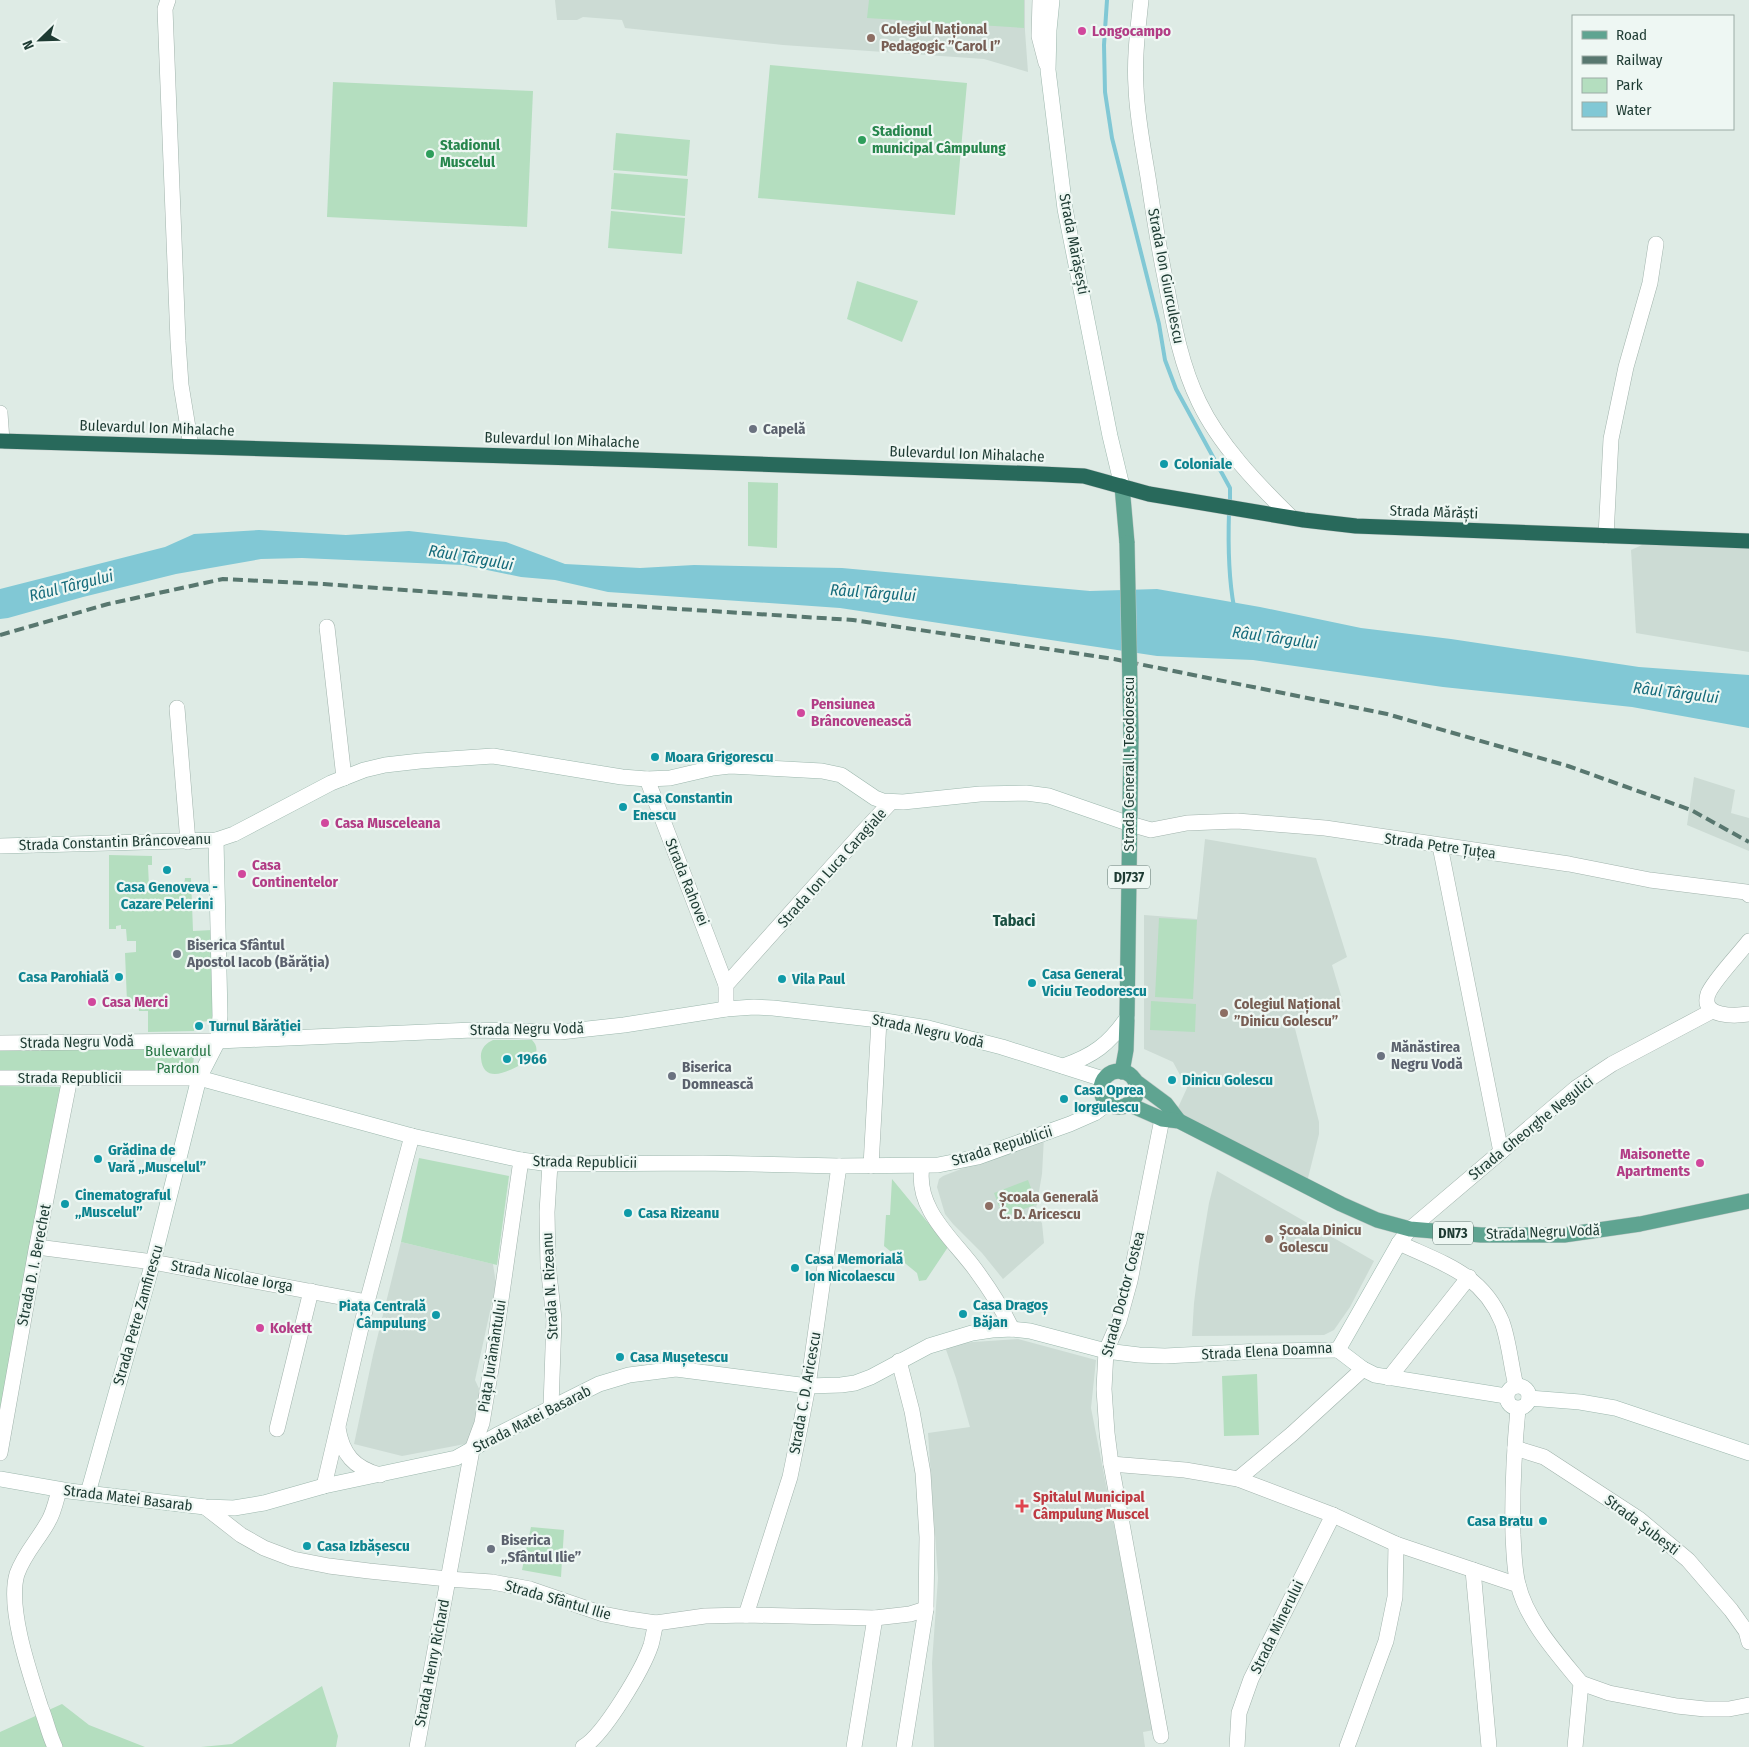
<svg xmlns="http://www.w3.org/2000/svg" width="1749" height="1747" viewBox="0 0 1749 1747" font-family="'Fira Sans Condensed',sans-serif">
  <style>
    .built { fill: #ccdbd4 }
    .green { fill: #b4debf }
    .water { fill: #81c8d5 }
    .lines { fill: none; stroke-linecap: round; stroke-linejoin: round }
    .stream { stroke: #81c8d5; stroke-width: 4 }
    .street-casing { stroke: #a1b3ac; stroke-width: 16 }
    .secondary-casing { stroke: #9cb7ad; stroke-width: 16 }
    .primary-casing { stroke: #c0c8c6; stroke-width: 16 }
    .highway-casing { stroke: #c0c8c6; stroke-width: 16 }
    .street { stroke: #fff; stroke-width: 15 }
    .secondary { stroke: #fff; stroke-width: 15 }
    .primary { stroke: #5fa491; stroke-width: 15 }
    .highway { stroke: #28695b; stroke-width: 15 }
    .rail { stroke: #58776f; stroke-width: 4; stroke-dasharray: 10 5; stroke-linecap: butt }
    .primary-bridge-casing { stroke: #c0c8c6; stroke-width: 16; stroke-linecap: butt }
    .primary-bridge { stroke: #5fa491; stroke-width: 15 }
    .hotel-dot { fill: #d1479c; stroke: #eef7f3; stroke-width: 2 }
    .education-dot { fill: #8d6e63; stroke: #eef7f3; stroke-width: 2 }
    .leisure-dot { fill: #2e9e5b; stroke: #eef7f3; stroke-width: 2 }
    .worship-dot { fill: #6b7280; stroke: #eef7f3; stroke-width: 2 }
    .culture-dot { fill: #0f9aa8; stroke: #eef7f3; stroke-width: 2 }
    .health-dot { fill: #e0444e; stroke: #eef7f3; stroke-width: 2 }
    .labels { text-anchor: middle; stroke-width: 4.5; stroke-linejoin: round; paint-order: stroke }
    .shield { fill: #eef7f3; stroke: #5c736d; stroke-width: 1 }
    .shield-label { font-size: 14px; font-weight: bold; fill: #1e3b33 }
    .education-label { font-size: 15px; font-weight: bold; fill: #785e54; stroke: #eef7f3; text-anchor: start }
    .hotel-label { font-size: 15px; font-weight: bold; fill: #b23c85; stroke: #eef7f3; text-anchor: start }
    .leisure-label { font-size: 15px; font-weight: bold; fill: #27864d; stroke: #eef7f3; text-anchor: start }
    .street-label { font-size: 15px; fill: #1e3b33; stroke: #eef7f3 }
    .worship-label { font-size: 15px; font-weight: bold; fill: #5b616d; stroke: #eef7f3; text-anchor: start }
    .culture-label { font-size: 15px; font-weight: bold; fill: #0d838f; stroke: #eef7f3; text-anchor: start }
    .park-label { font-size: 15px; fill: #267544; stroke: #eef7f3 }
    .health-label { font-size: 15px; font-weight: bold; fill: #be3a42; stroke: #eef7f3; text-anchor: start }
    .water-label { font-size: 16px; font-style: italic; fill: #156b7b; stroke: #eef7f3 }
    .neighbourhood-label { font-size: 16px; font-weight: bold; fill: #194f41; stroke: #eef7f3 }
  </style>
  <rect width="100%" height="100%" fill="#deebe5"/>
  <g class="built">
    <polygon points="555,0 1025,0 1025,31 1028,72 984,59 783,45 625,28 622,20 583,17 577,20 557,20"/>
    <polygon points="1642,545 1749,547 1749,652 1636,633 1631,550"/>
    <polygon points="1694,777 1735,790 1731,813 1749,818 1749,851 1687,825"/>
    <polygon points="1205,839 1316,858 1347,957 1332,965 1343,1002 1292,1017 1319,1122 1319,1134 1307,1182 1176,1112 1187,1088 1173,1062 1144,1049 1144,915 1197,919"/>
    <polygon points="1044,1137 1042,1174 1035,1215 1042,1223 1044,1243 1003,1279 982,1253 953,1224 945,1214 937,1187 939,1179 943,1176"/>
    <polygon points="1217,1171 1374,1261 1350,1307 1334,1330 1324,1335 1192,1336 1194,1303 1199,1263 1209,1203"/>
    <polygon points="401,1242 493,1264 496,1284 475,1380 481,1393 471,1437 465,1444 402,1456 354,1444 373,1355"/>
    <polygon points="1018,1339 1096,1360 1091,1408 1154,1730 1143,1732 1145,1747 934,1747 932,1663 938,1578 928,1433 970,1427 956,1378 944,1344"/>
  </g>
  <g class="green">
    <polygon points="869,0 1024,0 1024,28 867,18"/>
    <polygon points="770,65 967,83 955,215 758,198"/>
    <polygon points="333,82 533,91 527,227 327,217"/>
    <polygon points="616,133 690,140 687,176 613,170"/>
    <polygon points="614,173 688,179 685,216 611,209"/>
    <polygon points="611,211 685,218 682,254 608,248"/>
    <polygon points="857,281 918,301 902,342 847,319"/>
    <polygon points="748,482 778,483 777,548 748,546"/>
    <polygon points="109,855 152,856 152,865 148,865 149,886 184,886 185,878 191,878 193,931 212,930 214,1021 194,1022 194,1031 148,1032 148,1011 139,1011 138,1002 127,1002 125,953 136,952 136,941 127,941 126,929 121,929 121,925 116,926 116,929 109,929"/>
    <polygon points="1159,918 1197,920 1193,999 1155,997"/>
    <polygon points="1151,1001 1196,1004 1195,1032 1150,1030"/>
    <path d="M493,1040H532C537,1045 538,1051 534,1057C531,1061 525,1063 520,1065C507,1072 483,1084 481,1058C480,1049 486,1043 493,1040Z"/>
    <polygon points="195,1044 192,1077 0,1074 0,1045"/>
    <polygon points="0,1086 64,1087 0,1435"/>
    <polygon points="419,1158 509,1176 497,1265 401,1242"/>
    <polygon points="892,1179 948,1247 926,1280 919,1281 917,1273 884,1246 886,1215 890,1215"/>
    <polygon points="1028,1180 1037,1204 1003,1217 994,1193"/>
    <polygon points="1257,1374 1259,1435 1224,1436 1222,1376"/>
    <polygon points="531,1527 564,1530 561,1577 522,1570"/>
    <polygon points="322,1686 338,1736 336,1747 201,1747 232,1744"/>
    <polygon points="62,1704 89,1725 145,1747 0,1747 0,1732"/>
  </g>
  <polygon class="water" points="259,530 346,535 409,531 506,542 565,564 640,568 694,565 842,568 1090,591 1157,589 1260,607 1361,628 1451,639 1639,667 1749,675 1749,728 1632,707 1443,687 1253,660 1157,656 840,608 608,592 555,580 521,577 463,565 302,558 261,559 176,574 83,597 8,618 0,619 0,589 165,547 194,534"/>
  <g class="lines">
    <g class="stream">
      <polyline points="1107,0 1104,45 1105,92 1112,138 1159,324 1165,360 1176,389 1230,488 1230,505"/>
      <path d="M1229,512C1228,544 1228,575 1234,607"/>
    </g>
    <defs>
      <g id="street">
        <polyline points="168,0 165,9 178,341 181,385 191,446"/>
        <polyline points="1040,0 1039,36 1046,63"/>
        <path d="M1141,0C1138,29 1134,58 1136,87C1137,117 1143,147 1148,177C1153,211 1158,244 1165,278C1173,320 1180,363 1199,402C1219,444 1257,484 1291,517"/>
        <polyline points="0,413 2,441"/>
        <polyline points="1606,536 1611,439 1626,367 1650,283 1656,244"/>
        <polyline points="327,627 344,778"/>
        <polyline points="177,708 188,842"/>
        <polyline points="647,779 726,985"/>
        <polyline points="1130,824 1151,830 1187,823 1237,821 1325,828 1569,864 1650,880 1746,892 1749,895"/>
        <polyline points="1440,846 1501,1152"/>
        <path d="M1749,941C1739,954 1713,981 1708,994C1700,1018 1736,1016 1749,1014"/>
        <polyline points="726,1009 726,985 861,834 891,802"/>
        <polyline points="0,1043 218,1041"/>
        <polyline points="0,1078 199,1078"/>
        <polyline points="550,1164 547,1212 548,1265 554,1319 551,1407"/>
        <polyline points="871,1166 879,1020"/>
        <path d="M922,1166C915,1209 952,1238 975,1269C989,1288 1002,1308 1012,1329"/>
        <polyline points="1410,1229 1576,1088 1612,1064 1712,1011"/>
        <path d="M1399,1243C1444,1264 1482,1274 1502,1322C1509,1341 1511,1366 1516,1386"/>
        <polyline points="37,1247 153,1262 367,1302"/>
        <polyline points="899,1361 912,1411 923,1473 927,1537 926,1609 904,1747"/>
        <polyline points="1389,1378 1469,1277"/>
        <path d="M1518,1409C1514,1451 1512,1493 1513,1535C1514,1551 1514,1569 1518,1584C1526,1620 1559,1656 1581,1683L1575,1747"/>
        <path d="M338,1428C342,1454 354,1468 380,1475"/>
        <polyline points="277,1429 311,1291"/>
        <polyline points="1515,1448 1544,1457 1639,1519 1688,1560 1731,1610 1746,1631 1749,1642"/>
        <polyline points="0,1453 36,1250 70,1078"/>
        <polyline points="1111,1464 1185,1470 1238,1479 1333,1515 1396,1544 1518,1585"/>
        <polyline points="1238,1479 1292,1434 1363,1369"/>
        <polyline points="324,1486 367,1302 412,1136"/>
        <polyline points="205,1507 241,1535 264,1548 293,1559 329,1566 369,1571 448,1579 492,1582 530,1589 603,1614 629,1619 656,1623 705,1616 746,1615 875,1618 910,1614 926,1609"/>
        <polyline points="1473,1570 1489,1747"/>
        <polyline points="746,1615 790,1477 801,1423 808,1386 839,1166"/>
        <polyline points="1581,1683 1609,1693 1677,1706 1705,1709 1729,1709 1749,1705"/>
        <polyline points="1161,1736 1111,1464 1107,1433 1104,1389 1106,1351 1119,1321 1130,1281 1162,1119"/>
        <path d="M55,1747C49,1735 46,1720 41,1708C30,1674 7,1608 17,1574C24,1554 38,1540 48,1522C54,1512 56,1501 59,1490"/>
        <polyline points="417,1747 472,1450 482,1423 492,1363 521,1160"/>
        <path d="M583,1747C604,1735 643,1669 651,1645C653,1638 654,1630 656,1623"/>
        <polyline points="854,1747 875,1618"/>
        <polyline points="1237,1747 1239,1713 1251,1679 1333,1515"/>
        <polyline points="1347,1747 1386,1641 1395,1597 1396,1544"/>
      </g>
      <g id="secondary">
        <polyline points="1052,0 1049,30 1048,70 1065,209 1110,436 1122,486"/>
        <polyline points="0,846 216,840 234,834 331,783 364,770 385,765 420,761 493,756 622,777 647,779 670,778 713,768 730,766 822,771 841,775 875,798 883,801 903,802 980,794 1026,793 1049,796 1130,824"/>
        <polyline points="218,1041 473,1030 560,1032 624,1025 726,1009 754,1007 773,1008 879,1020 928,1028 1002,1047 1103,1079"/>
        <path d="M1063,1066C1093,1056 1109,1044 1127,1018"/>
        <polyline points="199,1078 412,1136 521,1160 550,1164 703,1163 839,1166 938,1165 978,1157 1070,1124 1095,1113 1108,1103"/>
        <polyline points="1338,1350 1363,1369 1375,1375 1506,1396"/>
        <polyline points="1338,1350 1399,1243 1410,1229"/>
        <circle cx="1518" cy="1397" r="11"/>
        <polyline points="1529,1398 1580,1402 1615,1408 1749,1453"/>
        <polyline points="0,1479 69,1491 205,1507 234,1508 264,1503 324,1486 456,1458 497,1435 599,1384 629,1375 676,1369 808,1386 841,1385 855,1383 871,1377 929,1346 972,1333 992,1330 1012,1329 1030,1331 1106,1351 1139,1355 1165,1356 1261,1351 1338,1350"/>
        <polyline points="88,1493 153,1262 199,1078 218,1041 220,1016 216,840"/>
      </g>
      <g id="primary">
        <polyline points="1122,486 1127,543"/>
        <circle cx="1119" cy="1089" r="18"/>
        <polyline points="1122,1072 1126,1050 1127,1018 1131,737"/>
        <polyline points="1135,1081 1166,1104 1179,1121"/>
        <polyline points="1128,1104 1162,1119 1179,1121 1341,1204 1377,1220 1410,1229 1481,1235 1564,1235 1640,1224 1749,1201"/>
      </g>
      <polyline id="highway" points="0,441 642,460 1041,474 1084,476 1149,494 1304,520 1356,526 1749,541"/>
    </defs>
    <use href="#street" class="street-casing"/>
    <use href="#secondary" class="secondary-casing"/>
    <use href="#primary" class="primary-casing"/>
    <use href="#highway" class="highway-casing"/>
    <use href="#street" class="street"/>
    <use href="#secondary" class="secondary"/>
    <use href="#primary" class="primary"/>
    <use href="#highway" class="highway"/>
    <polyline class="rail" points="0,635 108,604 223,579 324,584 552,601 853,620 1114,659 1387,714 1568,766 1691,810 1749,842"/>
    <defs>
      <polyline id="primary-bridge" points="1127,543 1131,737"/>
    </defs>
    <use href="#primary-bridge" class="primary-bridge-casing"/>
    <use href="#primary-bridge" class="primary-bridge"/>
  </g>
  <g class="hotel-dot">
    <circle cx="1082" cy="31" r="5"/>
    <circle cx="801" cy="713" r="5"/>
    <circle cx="325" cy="823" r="5"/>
    <circle cx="242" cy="874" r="5"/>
    <circle cx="92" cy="1002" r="5"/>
    <circle cx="1700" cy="1163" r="5"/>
    <circle cx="260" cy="1328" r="5"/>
  </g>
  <g class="education-dot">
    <circle cx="871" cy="38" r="5"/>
    <circle cx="1224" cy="1013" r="5"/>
    <circle cx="989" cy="1206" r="5"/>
    <circle cx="1269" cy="1239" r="5"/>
  </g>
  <g class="leisure-dot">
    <circle cx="862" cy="140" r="5"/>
    <circle cx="430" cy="154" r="5"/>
  </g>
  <g class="worship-dot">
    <circle cx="753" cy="429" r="5"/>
    <circle cx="177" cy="954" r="5"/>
    <circle cx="1381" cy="1056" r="5"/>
    <circle cx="672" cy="1076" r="5"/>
    <circle cx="491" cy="1549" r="5"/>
  </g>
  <g class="culture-dot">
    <circle cx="1164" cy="464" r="5"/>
    <circle cx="655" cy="757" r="5"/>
    <circle cx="623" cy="807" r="5"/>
    <circle cx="167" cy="870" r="5"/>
    <circle cx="119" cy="977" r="5"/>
    <circle cx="782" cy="979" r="5"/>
    <circle cx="1032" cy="983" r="5"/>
    <circle cx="199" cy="1026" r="5"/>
    <circle cx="507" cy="1059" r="5"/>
    <circle cx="1172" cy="1080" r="5"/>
    <circle cx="1064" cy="1099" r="5"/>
    <circle cx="98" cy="1159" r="5"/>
    <circle cx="65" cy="1204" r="5"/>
    <circle cx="628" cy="1213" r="5"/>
    <circle cx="795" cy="1268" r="5"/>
    <circle cx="963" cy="1314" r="5"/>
    <circle cx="436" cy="1315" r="5"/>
    <circle cx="620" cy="1357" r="5"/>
    <circle cx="1543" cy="1521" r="5"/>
    <circle cx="307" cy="1546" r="5"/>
  </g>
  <path class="health-dot" d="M1019.5 1498.5h5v5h5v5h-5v5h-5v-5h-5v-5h5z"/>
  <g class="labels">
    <g class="shield">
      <rect x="1108" y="865.5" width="42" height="23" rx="4"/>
      <rect x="1433" y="1221.5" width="40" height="23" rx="4"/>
    </g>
    <g class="shield-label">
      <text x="1129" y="882">DJ737</text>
      <text x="1453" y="1238">DN73</text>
    </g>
    <g class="education-label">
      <text x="881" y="34">Colegiul Național<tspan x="881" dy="17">Pedagogic ”Carol I”</tspan></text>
      <text x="1234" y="1009">Colegiul Național<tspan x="1234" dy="17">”Dinicu Golescu”</tspan></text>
      <text x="999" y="1202">Școala Generală<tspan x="999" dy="17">C. D. Aricescu</tspan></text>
      <text x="1279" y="1235">Școala Dinicu<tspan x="1279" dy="17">Golescu</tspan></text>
    </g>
    <g class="hotel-label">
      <text x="1092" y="36">Longocampo</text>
      <text x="811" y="709">Pensiunea<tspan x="811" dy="17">Brâncovenească</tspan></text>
      <text x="335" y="828">Casa Musceleana</text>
      <text x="252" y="870">Casa<tspan x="252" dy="17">Continentelor</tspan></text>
      <text x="102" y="1007">Casa Merci</text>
      <text x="1690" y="1159" text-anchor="end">Maisonette<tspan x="1690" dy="17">Apartments</tspan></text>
      <text x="270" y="1333">Kokett</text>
    </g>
    <g class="leisure-label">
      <text x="872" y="136">Stadionul<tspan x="872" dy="17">municipal Câmpulung</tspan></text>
      <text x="440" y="150">Stadionul<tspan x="440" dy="17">Muscelul</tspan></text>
    </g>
    <g class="street-label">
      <text transform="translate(1074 244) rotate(79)" y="5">Strada Mărășești</text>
      <text transform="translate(1166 276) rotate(79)" y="5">Strada Ion Giurculescu</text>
      <text transform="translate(157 428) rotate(2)" y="5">Bulevardul Ion Mihalache</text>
      <text transform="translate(562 440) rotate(2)" y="5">Bulevardul Ion Mihalache</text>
      <text transform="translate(967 454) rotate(2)" y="5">Bulevardul Ion Mihalache</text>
      <text transform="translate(1434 512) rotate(2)" y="5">Strada Mărăști</text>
      <text transform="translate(1129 764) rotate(-90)" y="5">Strada General I. Teodorescu</text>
      <text transform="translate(115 842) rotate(-2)" y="5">Strada Constantin Brâncoveanu</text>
      <text transform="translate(1440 846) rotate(8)" y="5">Strada Petre Țuțea</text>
      <text transform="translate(832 868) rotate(-48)" y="5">Strada Ion Luca Caragiale</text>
      <text transform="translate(687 882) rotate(68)" y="5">Strada Rahovei</text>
      <text transform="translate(527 1029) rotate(-1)" y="5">Strada Negru Vodă</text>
      <text transform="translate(928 1031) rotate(12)" y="5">Strada Negru Vodă</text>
      <text transform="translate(77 1042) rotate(-1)" y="5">Strada Negru Vodă</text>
      <text x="70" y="1083">Strada Republicii</text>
      <text transform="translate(1531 1128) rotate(-39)" y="5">Strada Gheorghe Negulici</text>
      <text transform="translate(1002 1146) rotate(-17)" y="5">Strada Republicii</text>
      <text transform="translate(585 1162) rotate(1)" y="5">Strada Republicii</text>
      <text transform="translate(1543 1232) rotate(-2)" y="5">Strada Negru Vodă</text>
      <text transform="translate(34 1265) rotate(-79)" y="5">Strada D. I. Berechet</text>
      <text transform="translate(232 1276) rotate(10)" y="5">Strada Nicolae Iorga</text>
      <text transform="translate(550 1286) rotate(-93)" y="5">Strada N. Rizeanu</text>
      <text transform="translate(1123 1294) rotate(-75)" y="5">Strada Doctor Costea</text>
      <text transform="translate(138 1315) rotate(-74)" y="5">Strada Petre Zamfirescu</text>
      <text transform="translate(1267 1351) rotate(-3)" y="5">Strada Elena Doamna</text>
      <text transform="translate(492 1356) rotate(-81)" y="5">Piața Jurământului</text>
      <text transform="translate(805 1393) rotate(-80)" y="5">Strada C. D. Aricescu</text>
      <text transform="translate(532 1419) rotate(-27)" y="5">Strada Matei Basarab</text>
      <text transform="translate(128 1498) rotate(7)" y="5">Strada Matei Basarab</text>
      <text transform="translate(1642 1525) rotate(37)" y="5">Strada Șubești</text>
      <text transform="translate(558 1600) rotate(16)" y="5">Strada Sfântul Ilie</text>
      <text transform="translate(1277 1627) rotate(-64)" y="5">Strada Minerului</text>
      <text transform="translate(432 1663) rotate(-79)" y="5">Strada Henry Richard</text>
    </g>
    <g class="worship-label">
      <text x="763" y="434">Capelă</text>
      <text x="187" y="950">Biserica Sfântul<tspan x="187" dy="17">Apostol Iacob (Bărăția)</tspan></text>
      <text x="1391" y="1052">Mănăstirea<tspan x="1391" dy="17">Negru Vodă</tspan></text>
      <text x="682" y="1072">Biserica<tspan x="682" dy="17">Domnească</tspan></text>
      <text x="501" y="1545">Biserica<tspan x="501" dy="17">„Sfântul Ilie”</tspan></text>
    </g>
    <g class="culture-label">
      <text x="1174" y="469">Coloniale</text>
      <text x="665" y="762">Moara Grigorescu</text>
      <text x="633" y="803">Casa Constantin<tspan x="633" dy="17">Enescu</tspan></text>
      <text x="167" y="892" text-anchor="middle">Casa Genoveva -<tspan x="167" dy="17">Cazare Pelerini</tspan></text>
      <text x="1042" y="979">Casa General<tspan x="1042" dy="17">Viciu Teodorescu</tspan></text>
      <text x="109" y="982" text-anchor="end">Casa Parohială</text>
      <text x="792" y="984">Vila Paul</text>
      <text x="209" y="1031">Turnul Bărăției</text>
      <text x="517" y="1064">1966</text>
      <text x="1182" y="1085">Dinicu Golescu</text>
      <text x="1074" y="1095">Casa Oprea<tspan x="1074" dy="17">Iorgulescu</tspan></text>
      <text x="108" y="1155">Grădina de<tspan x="108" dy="17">Vară „Muscelul”</tspan></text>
      <text x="75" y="1200">Cinematograful<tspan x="75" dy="17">„Muscelul”</tspan></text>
      <text x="638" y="1218">Casa Rizeanu</text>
      <text x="805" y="1264">Casa Memorială<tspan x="805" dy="17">Ion Nicolaescu</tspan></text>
      <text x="973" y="1310">Casa Dragoș<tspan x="973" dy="17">Băjan</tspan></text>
      <text x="426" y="1311" text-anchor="end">Piața Centrală<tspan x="426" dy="17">Câmpulung</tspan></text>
      <text x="630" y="1362">Casa Mușetescu</text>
      <text x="1533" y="1526" text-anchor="end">Casa Bratu</text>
      <text x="317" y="1551">Casa Izbășescu</text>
    </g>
    <g class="park-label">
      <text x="178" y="1056">Bulevardul<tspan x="178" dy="17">Pardon</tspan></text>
    </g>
    <g class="health-label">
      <text x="1033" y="1502">Spitalul Municipal<tspan x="1033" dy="17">Câmpulung Muscel</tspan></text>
    </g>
    <g class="water-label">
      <text transform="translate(471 557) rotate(10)" y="6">Râul Târgului</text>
      <text transform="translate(71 585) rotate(-14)" y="6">Râul Târgului</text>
      <text transform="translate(873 592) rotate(4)" y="6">Râul Târgului</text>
      <text transform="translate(1275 637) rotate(8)" y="6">Râul Târgului</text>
      <text transform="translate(1676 692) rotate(7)" y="6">Râul Târgului</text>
    </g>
    <g class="neighbourhood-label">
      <text x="1014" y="926">Tabaci</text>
    </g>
  </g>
  <rect x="1572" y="15" width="162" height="115" fill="#eef7f3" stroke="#9baca6"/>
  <rect x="1582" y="31" width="25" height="8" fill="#5fa491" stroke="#9baca6"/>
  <text x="1616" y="40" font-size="15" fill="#1e3b33">Road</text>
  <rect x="1582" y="56" width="25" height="8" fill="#58776f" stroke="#9baca6"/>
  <text x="1616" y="65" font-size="15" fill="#1e3b33">Railway</text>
  <rect x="1582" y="78" width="25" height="15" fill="#b4debf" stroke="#9baca6"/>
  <text x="1616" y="90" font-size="15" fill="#1e3b33">Park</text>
  <rect x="1582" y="102" width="25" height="15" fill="#81c8d5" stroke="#9baca6"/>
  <text x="1616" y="115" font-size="15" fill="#1e3b33">Water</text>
  <g transform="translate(40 40) rotate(247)" stroke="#eef7f3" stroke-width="4" paint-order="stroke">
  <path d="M0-4L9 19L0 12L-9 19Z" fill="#1e3b33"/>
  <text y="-8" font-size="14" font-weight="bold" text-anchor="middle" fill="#1e3b33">N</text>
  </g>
</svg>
